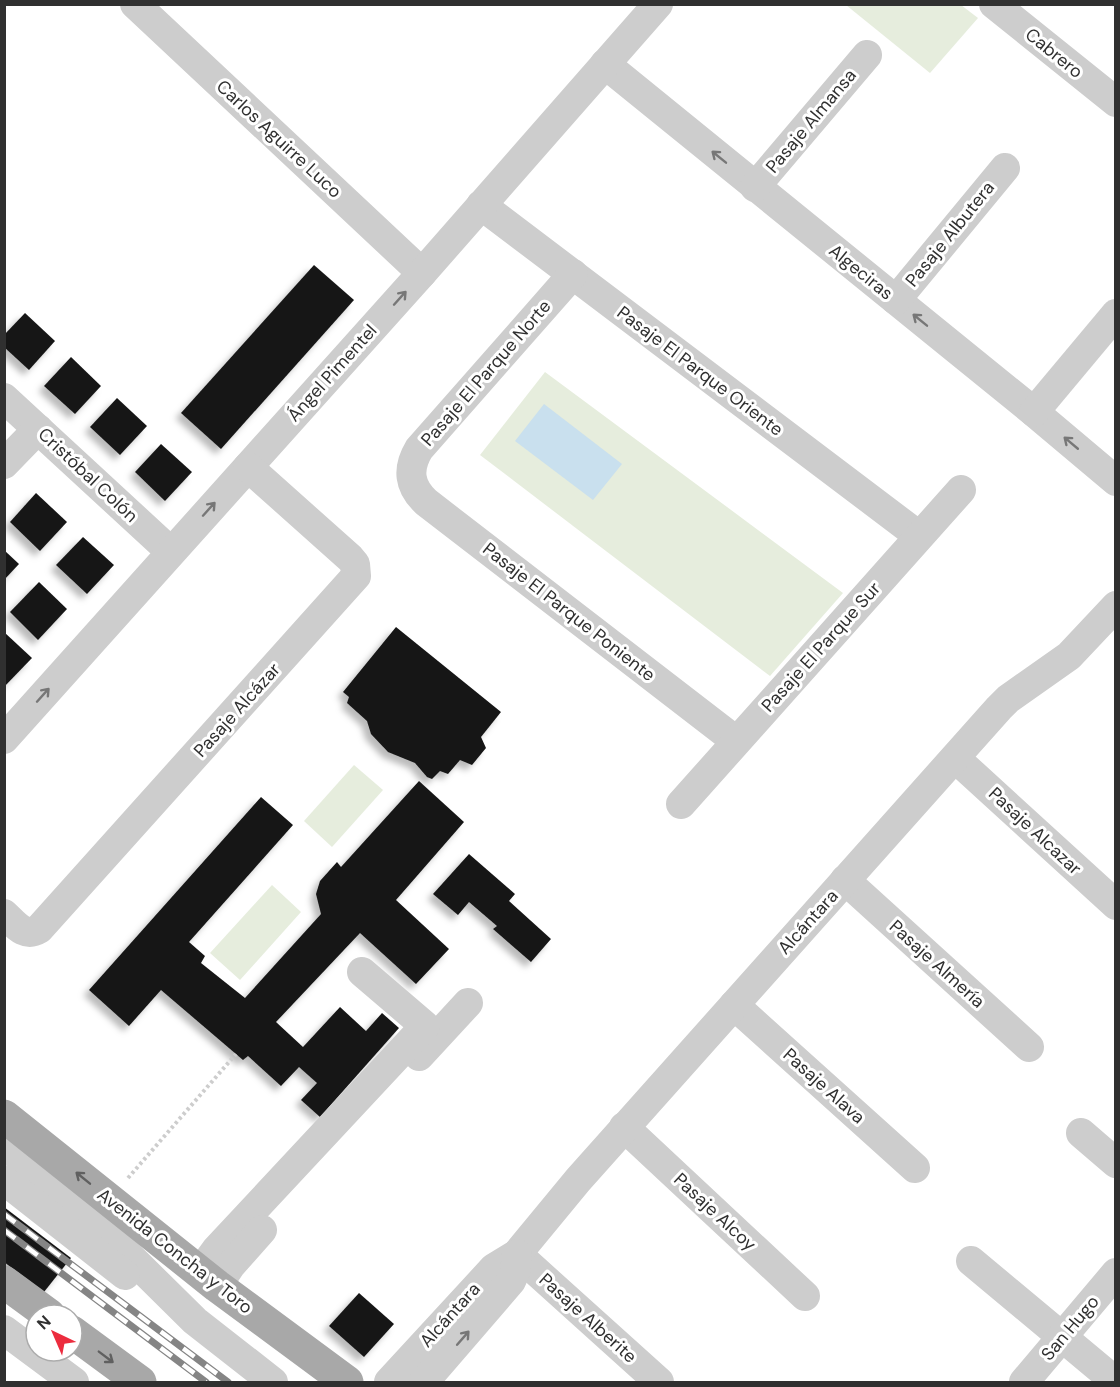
<svg xmlns="http://www.w3.org/2000/svg" width="1120" height="1387" viewBox="0 0 1120 1387" font-family="'DM Sans',sans-serif">
  <style>
    .green { fill: #e6eddd }
    .water { fill: #c9e0ee }
    .building { fill: #171717; filter: url(#shadow) }
    .lines { fill: none; stroke-linecap: round; stroke-linejoin: round }
    .path { stroke: #cdcdcd; stroke-width: 4; stroke-dasharray: 3 3; stroke-linecap: butt }
    .minor { stroke: #cdcdcd; stroke-width: 30 }
    .major { stroke: #a8a8a8; stroke-width: 33 }
    .rail-casing { stroke: #858585; stroke-width: 7 }
    .rail { stroke: #fff; stroke-width: 4.5; stroke-dasharray: 14; stroke-linecap: butt }
    .oneway { stroke: #777 }
    .oneway2 { stroke: #606060 }
    .labels { text-anchor: middle; stroke-width: 6; stroke-linejoin: round; paint-order: stroke }
    .street-label { font-size: 18px; fill: #303030; stroke: #fff }
  </style>
  <defs>
    <filter id="shadow"><feDropShadow dx="-5.5" dy="5.5" stdDeviation="3" flood-color="#0004"/></filter>
  </defs>
  <rect width="100%" height="100%" fill="#fff"/>
  <g class="green">
    <polygon points="846,5 961,5 978,18 930,73"/>
    <polygon points="545,372 843,593 770,676 480,455"/>
    <polygon points="354,765 383,790 332,847 304,821"/>
    <polygon points="272,885 301,912 240,980 210,953"/>
  </g>
  <polygon class="water" points="544,404 622,464 593,500 515,441"/>
  <g class="building">
    <polygon points="314,265 354,300 221,449 181,413"/>
    <polygon points="25,313 55,341 29,370 4,347 4,335"/>
    <polygon points="71,357 101,386 75,414 44,386"/>
    <polygon points="117,398 147,426 120,455 90,427"/>
    <polygon points="161,444 192,472 165,501 135,472"/>
    <polygon points="36,493 67,522 40,551 10,522"/>
    <polygon points="83,537 114,565 87,594 56,565"/>
    <polygon points="4,550 19,564 4,580"/>
    <polygon points="39,582 67,609 38,640 10,612"/>
    <polygon points="396,627 501,712 481,737 486,748 472,765 460,760 448,774 440,771 432,779 427,777 415,763 388,752 371,734 367,721 347,703 349,697 343,692"/>
    <polygon points="4,632 32,658 4,687"/>
    <polygon points="419,781 464,822 396,900 449,949 416,984 360,933 276,1022 303,1047 340,1007 366,1031 382,1013 399,1028 320,1117 301,1100 317,1083 299,1067 281,1086 248,1056 243,1060 161,990 129,1026 89,990 261,797 293,825 189,942 205,956 201,963 245,998 321,914 316,894 320,881 337,862 341,867"/>
    <polygon points="469,854 515,894 509,901 551,939 531,962 493,929 497,926 469,902 458,915 433,894"/>
    <polygon points="4,1207 71,1258 44,1292 4,1262"/>
    <polygon points="359,1293 394,1324 364,1357 329,1326"/>
  </g>
  <g class="lines">
    <polyline class="path" points="128,1178 236,1054"/>
    <g class="minor">
      <polyline points="135,4 422,273"/>
      <polyline points="994,4 1116,102"/>
      <polyline points="605,64 1034,412 1116,481"/>
      <polyline points="755,187 867,55"/>
      <polyline points="481,205 919,536"/>
      <path d="M573,274L419,449C407,469 409,486 426,502L736,741"/>
      <polyline points="896,300 1005,168"/>
      <polyline points="4,398 171,552"/>
      <polyline points="1034,412 1116,314"/>
      <polyline points="4,464 38,429"/>
      <polyline points="4,739 422,273 658,4"/>
      <polyline points="955,758 1116,905"/>
      <polyline points="681,804 961,490"/>
      <polyline points="845,880 1029,1047"/>
      <path d="M4,914C15,924 24,938 39,929L356,576L355,564L350,558L248,467"/>
      <polyline points="734,1005 915,1168"/>
      <polyline points="419,1056 468,1003"/>
      <polyline points="624,1127 805,1296"/>
      <polyline points="1081,1133 1116,1163"/>
      <polyline points="4,1144 62,1192 113,1240 195,1321 273,1382"/>
      <polyline points="4,1180 125,1275"/>
      <polyline points="517,1254 659,1382"/>
      <polyline points="971,1261 1116,1382"/>
      <polyline points="200,1272 216,1250 425,1026 362,972"/>
      <polyline points="217,1286 231,1265 262,1230"/>
      <polyline points="4,1330 74,1382"/>
      <polyline points="389,1382 494,1268 517,1254 578,1180 999,708 1008,699 1069,656 1116,606"/>
      <polyline points="424,1382 511,1281 515,1272 517,1254"/>
      <polyline points="1024,1382 1116,1273"/>
    </g>
    <g class="major">
      <polyline points="4,1116 217,1286 347,1382"/>
      <polyline points="4,1282 49,1315"/>
      <polyline points="72,1332 140,1382"/>
    </g>
    <defs>
      <g id="rail">
        <polyline points="4,1214 228,1382"/>
        <polyline points="4,1230 206,1382"/>
      </g>
    </defs>
    <use href="#rail" class="rail-casing"/>
    <use href="#rail" class="rail"/>
  </g>
  <defs><path id="oneway-shaft" d="M-6 0H5M1.5-3L5.5 0L1.5 3" fill="none" stroke-width="1.6" stroke-linecap="round" stroke-linejoin="round" transform="scale(1.5)"/></defs>
  <g class="oneway">
    <use href="#oneway-shaft" transform="translate(719 157) rotate(-141)"/>
    <use href="#oneway-shaft" transform="translate(400 298) rotate(-48)"/>
    <use href="#oneway-shaft" transform="translate(920 320) rotate(-141)"/>
    <use href="#oneway-shaft" transform="translate(1071 443) rotate(-140)"/>
    <use href="#oneway-shaft" transform="translate(209 509) rotate(-48)"/>
    <use href="#oneway-shaft" transform="translate(43 695) rotate(-48)"/>
    <use href="#oneway-shaft" transform="translate(463 1338) rotate(-49)"/>
  </g>
  <g class="oneway2">
    <use href="#oneway-shaft" transform="translate(83 1178) rotate(-141)"/>
    <use href="#oneway-shaft" transform="translate(106 1357) rotate(37)"/>
  </g>
  <g class="labels">
    <g class="street-label">
      <text transform="translate(1054 53) rotate(39)" y="6">Cabrero</text>
      <text transform="translate(811 121) rotate(-50)" y="6">Pasaje Almansa</text>
      <text transform="translate(279 139) rotate(43)" y="6">Carlos Aguirre Luco</text>
      <text transform="translate(950 234) rotate(-51)" y="6">Pasaje Albutera</text>
      <text transform="translate(861 272) rotate(39)" y="6">Algeciras</text>
      <text transform="translate(700 371) rotate(37)" y="6">Pasaje El Parque Oriente</text>
      <text transform="translate(332 373) rotate(-48)" y="6">Ángel Pimentel</text>
      <text transform="translate(486 373) rotate(-49)" y="6">Pasaje El Parque Norte</text>
      <text transform="translate(88 475) rotate(43)" y="6">Cristóbal Colón</text>
      <text transform="translate(569 612) rotate(38)" y="6">Pasaje El Parque Poniente</text>
      <text transform="translate(821 647) rotate(-48)" y="6">Pasaje El Parque Sur</text>
      <text transform="translate(237 710) rotate(-48)" y="6">Pasaje Alcázar</text>
      <text transform="translate(1035 831) rotate(43)" y="6">Pasaje Alcazar</text>
      <text transform="translate(808 922) rotate(-48)" y="6">Alcántara</text>
      <text transform="translate(937 964) rotate(42)" y="6">Pasaje Almería</text>
      <text transform="translate(824 1086) rotate(42)" y="6">Pasaje Alava</text>
      <text transform="translate(715 1212) rotate(43)" y="6">Pasaje Alcoy</text>
      <text transform="translate(175 1251) rotate(38)" y="6">Avenida Concha y Toro</text>
      <text transform="translate(450 1315) rotate(-48)" y="6">Alcántara</text>
      <text transform="translate(588 1318) rotate(42)" y="6">Pasaje Alberite</text>
      <text transform="translate(1070 1328) rotate(-50)" y="6">San Hugo</text>
    </g>
  </g>
  <rect width="1120" height="1387" fill="none" stroke="#303030" stroke-width="12"/>
  <g transform="translate(54 1333) rotate(316)"><circle r="28" fill="#ffffff" stroke="#acacac" stroke-width="1.5"/>
  <path d="M0-4.5L10 22L0 15L-10 22Z" fill="#ec2c3e"/>
  <text y="-9" font-size="16" font-weight="bold" text-anchor="middle" fill="#303030">N</text>
  </g>
</svg>
